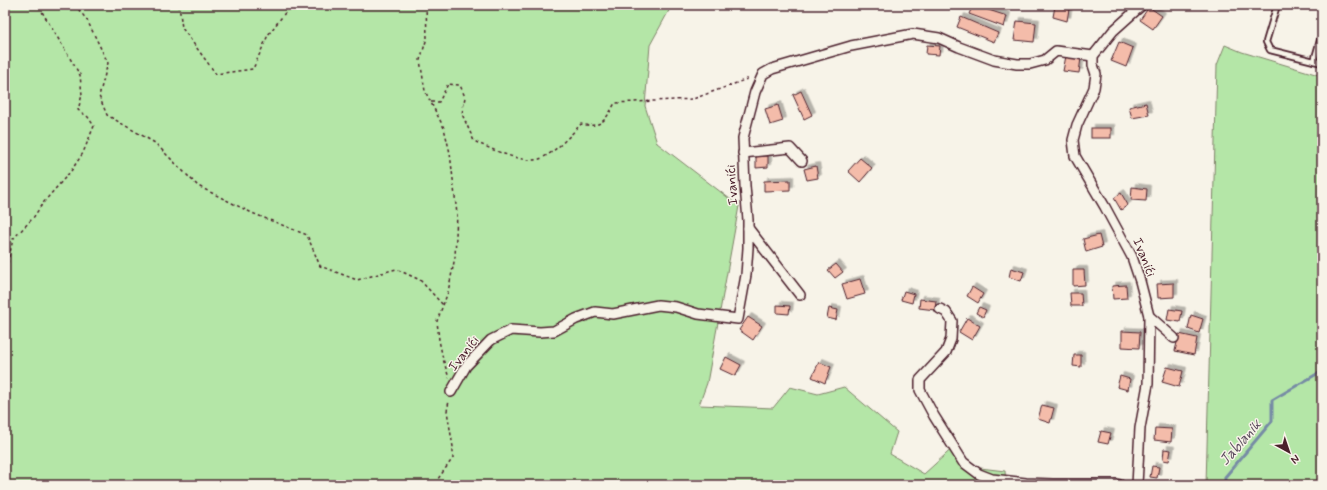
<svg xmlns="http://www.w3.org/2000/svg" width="1327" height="490" viewBox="0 0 1327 490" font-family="Mynerve,sans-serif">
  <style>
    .green { fill: #b4e6a7; stroke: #7f8269 }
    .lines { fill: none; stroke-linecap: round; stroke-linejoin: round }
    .stream { stroke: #768ba5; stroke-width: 3 }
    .building { fill: #f4bcaa; stroke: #4a1f2b; filter: url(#shadow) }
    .service-casing { stroke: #4a1f2b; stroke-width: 8 }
    .minor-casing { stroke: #4a1f2b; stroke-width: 12 }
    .path { stroke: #4a1f2b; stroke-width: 1.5; stroke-dasharray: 3 3; stroke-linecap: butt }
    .service { stroke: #f7f3e8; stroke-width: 4.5 }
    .minor { stroke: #f7f3e8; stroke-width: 9 }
    .labels { text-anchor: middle; stroke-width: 3; stroke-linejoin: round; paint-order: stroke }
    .street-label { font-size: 14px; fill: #4a1f2b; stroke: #f7f3e8 }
    .water-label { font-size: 15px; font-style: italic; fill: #5c4c5e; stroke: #f7f3e8 }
  </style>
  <defs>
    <filter id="shadow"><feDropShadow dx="3.5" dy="-3.5" stdDeviation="0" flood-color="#0004"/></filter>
  </defs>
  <rect width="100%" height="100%" fill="#f7f3e8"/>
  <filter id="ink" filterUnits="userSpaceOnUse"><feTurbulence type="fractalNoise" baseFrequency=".025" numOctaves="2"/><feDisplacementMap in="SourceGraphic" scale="8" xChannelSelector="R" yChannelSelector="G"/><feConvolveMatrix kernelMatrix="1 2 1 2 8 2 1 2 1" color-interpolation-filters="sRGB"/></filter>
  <g filter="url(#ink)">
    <g class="green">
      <polygon points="5,5 672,5 650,45 645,106 657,143 739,206 707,383 699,405 773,408 790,387 818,394 844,387 897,432 890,454 924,474 956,445 972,467 1005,471 1006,485 5,485"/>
      <polygon points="1225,45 1242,52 1322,76 1322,485 1206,485 1217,65"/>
    </g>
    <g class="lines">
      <polyline class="stream" points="1225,485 1225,477 1272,421 1272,400 1322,371"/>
    </g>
    <g class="building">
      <polygon points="973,5 1007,16 1004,27 969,14"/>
      <polygon points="1055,6 1069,9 1067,21 1053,17"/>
      <polygon points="1149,7 1162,16 1153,29 1140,20"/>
      <polygon points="961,17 998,33 994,42 957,27"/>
      <polygon points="1017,21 1036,23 1034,42 1014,40"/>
      <polygon points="1119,42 1133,48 1126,67 1111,61"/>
      <polygon points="927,45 940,46 939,55 926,54"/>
      <polygon points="1066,56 1081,58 1079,73 1063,71"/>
      <polygon points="801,91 812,115 804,119 793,95"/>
      <polygon points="1146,103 1149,115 1132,118 1129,107"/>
      <polygon points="778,105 783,121 770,125 765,109"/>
      <rect x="1091" y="128" width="20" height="10"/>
      <polygon points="756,156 768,156 768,167 756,168"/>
      <polygon points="860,158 872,168 860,182 848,171"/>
      <polygon points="816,166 818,178 807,180 804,169"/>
      <polygon points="790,180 790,190 764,191 764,181"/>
      <polygon points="1132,187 1147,189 1146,201 1131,200"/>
      <polygon points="1121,193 1128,205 1121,210 1114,198"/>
      <polygon points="1099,235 1102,247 1086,252 1083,239"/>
      <polygon points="836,264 843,272 835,278 828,270"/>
      <polygon points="1011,268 1024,272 1021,281 1009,277"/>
      <polygon points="1073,270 1084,270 1085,285 1073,286"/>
      <polygon points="860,279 865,294 847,299 842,284"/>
      <polygon points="1174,283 1174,297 1158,298 1157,284"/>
      <polygon points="1126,285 1127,298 1113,299 1112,286"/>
      <polygon points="972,287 983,294 978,303 967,296"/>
      <polygon points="904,291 914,294 912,303 901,300"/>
      <polygon points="1070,293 1081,293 1082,306 1071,306"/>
      <polygon points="920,299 936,301 935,310 919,308"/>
      <polygon points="777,305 790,306 789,314 777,313"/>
      <polygon points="979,307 986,310 983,317 976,313"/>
      <polygon points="829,308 838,310 836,320 827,318"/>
      <polygon points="1169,309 1182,311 1180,322 1167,320"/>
      <polygon points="1191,315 1203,319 1199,333 1188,329"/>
      <polygon points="748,317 762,326 753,340 739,330"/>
      <polygon points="967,318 980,326 972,340 959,332"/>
      <polygon points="1122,331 1140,332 1139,348 1122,347"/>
      <polygon points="1179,334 1197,338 1194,355 1175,351"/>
      <polygon points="1074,355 1081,355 1081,367 1073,366"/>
      <polygon points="726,357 741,365 735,376 720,369"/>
      <polygon points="819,362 831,367 825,383 812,377"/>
      <polygon points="1167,367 1183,371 1179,387 1162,382"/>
      <polygon points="1120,376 1130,379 1128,390 1117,387"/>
      <polygon points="1042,405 1054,408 1050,423 1038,419"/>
      <polygon points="1155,428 1172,429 1171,442 1154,440"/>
      <polygon points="1101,431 1111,433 1108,444 1098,442"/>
      <polygon points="1164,449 1171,450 1169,461 1163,460"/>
      <polygon points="1152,466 1159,467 1157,478 1150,477"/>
    </g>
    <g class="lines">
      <defs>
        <g id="service">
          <polyline points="1277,5 1266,42 1270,50 1322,63"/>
          <polyline points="1314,61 1322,33"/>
        </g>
        <g id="minor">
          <polyline points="743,153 790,148 802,161"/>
          <polyline points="748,228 800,295"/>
          <polyline points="940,309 946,312 952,321 951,339 946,352 920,380 920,390 934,416 963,462 979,474 992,479 1026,483 1053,484 1115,484 1120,485"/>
          <polyline points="1149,316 1174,338"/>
          <polyline points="451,392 466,366 491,340 511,330 540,332 554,331 576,319 595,312 613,314 658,305 676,307 698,314 738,319 746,275 748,248 748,220 745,186 743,138 755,92 763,74 772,69 851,46 913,34 939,38 959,47 994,60 1017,64 1030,64 1045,60 1056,51 1093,56"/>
          <polyline points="1137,485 1140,428 1148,384 1149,316 1140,281 1132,257 1105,207 1075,156 1073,140 1077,125 1094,88 1096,74 1093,65 1093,56 1113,31 1142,5"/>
        </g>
      </defs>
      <use href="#service" class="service-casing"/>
      <use href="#minor" class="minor-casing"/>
      <g class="path">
        <polyline points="75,5 87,20 108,63 99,96 107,115 155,143 198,186 252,213 307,235 320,266 357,280 396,269 420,280 443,305"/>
        <polyline points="179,5 182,28 216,74 253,69 268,35 291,5"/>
        <polyline points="426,5 427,38 420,60 425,91 444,128 450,153 457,214 455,257 448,292 437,321 439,340 443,359 449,378"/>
        <path d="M431,102H439L448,84L460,85L465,97L462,114L474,141C488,148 527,166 542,158C556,151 570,136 581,124C602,129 606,119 615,103L693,99L750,78"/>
        <polyline points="5,268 7,266 13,239 33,218 43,203 71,171 83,153 94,126 88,117 78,110 82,95 80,75 38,5"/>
        <polyline points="429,485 435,483 453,458 453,447 447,411 449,401"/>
      </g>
      <use href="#service" class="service"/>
      <use href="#minor" class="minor"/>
    </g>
  </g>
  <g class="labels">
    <g class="street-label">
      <text transform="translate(731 185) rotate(-94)" y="5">Ivanići</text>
      <text transform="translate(1145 257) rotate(68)" y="5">Ivanići</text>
      <text transform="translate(463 353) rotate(-52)" y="5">Ivanići</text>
    </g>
    <g class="water-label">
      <text transform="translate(1240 442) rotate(-49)" y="5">Jablanik</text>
    </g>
  </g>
  <rect width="1327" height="490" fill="none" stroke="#f7f3e8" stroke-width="20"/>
  <rect x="10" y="10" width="1307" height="470" fill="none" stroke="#4a1f2b" stroke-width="1.5" filter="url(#ink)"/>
  <g transform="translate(1289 452) rotate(140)" stroke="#f7f3e8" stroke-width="3" paint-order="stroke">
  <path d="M0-3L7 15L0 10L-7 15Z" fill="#4a1f2b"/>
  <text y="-6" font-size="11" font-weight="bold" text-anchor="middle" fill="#4a1f2b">N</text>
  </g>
</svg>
